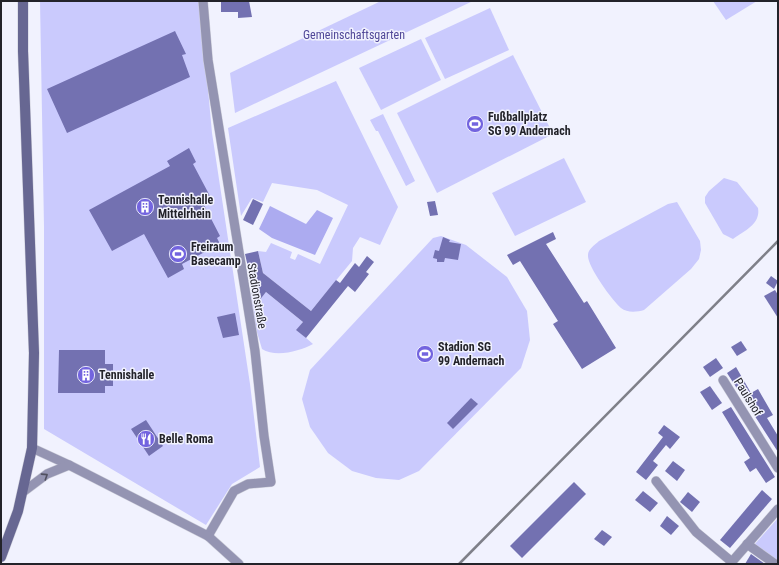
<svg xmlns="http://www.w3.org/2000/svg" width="779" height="565" viewBox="0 0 779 565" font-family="'Roboto Condensed',sans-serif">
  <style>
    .green { fill: #cacafd }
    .water { fill: #acabf0 }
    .building { fill: #7371b1 }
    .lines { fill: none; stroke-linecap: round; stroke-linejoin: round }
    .street-casing { stroke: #cccdd8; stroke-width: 10 }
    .secondary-casing { stroke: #cccdd8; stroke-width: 11 }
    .street { stroke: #9494b2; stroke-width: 9 }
    .secondary { stroke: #676792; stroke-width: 10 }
    .rail { stroke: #7f8089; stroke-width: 2.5 }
    .oneway { stroke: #505060 }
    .labels { text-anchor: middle; stroke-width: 3; stroke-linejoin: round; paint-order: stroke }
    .park-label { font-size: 12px; fill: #504798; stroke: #f1f2fe }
    .poi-label { font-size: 12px; font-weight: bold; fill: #23232a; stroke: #f1f2fe; text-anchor: start }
    .street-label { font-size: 12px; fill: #23232a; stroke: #f1f2fe }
  </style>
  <rect width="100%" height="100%" fill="#f1f2fe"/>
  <g class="green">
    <polygon points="40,1 200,1 212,133 250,384 260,467 232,484 206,525 44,429 44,227"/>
    <polygon points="381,1 473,1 235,113 230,73"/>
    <polygon points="713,1 757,1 726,20"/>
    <polygon points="490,8 509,50 445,79 425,38"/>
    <polygon points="421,39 441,80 381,110 359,68"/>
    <polygon points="513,55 553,134 437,193 397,113"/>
    <polygon points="336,81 398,207 380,245 360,237 353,248 352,261 311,311 263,273 258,251 266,252 271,243 292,252 290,258 295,260 298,254 320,264 348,205 317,190 272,183 263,202 252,198 241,216 228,128"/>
    <polygon points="383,114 415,181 406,186 378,131 376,131 370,120"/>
    <polygon points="564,158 586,202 515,236 492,193"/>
    <path d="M724,178L737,182L758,208C761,224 744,231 733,239L723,234L705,203V197L709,191Z"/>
    <path d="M677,202L700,241L701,250L699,259L691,269L644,310C637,312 627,313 621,308C612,300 587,266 588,255C588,249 595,245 599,241L668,204Z"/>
    <polygon points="441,236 466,245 507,277 527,311 530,340 521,368 419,471 399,480 376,478 352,471 328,453 310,427 302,399 310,370 433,238"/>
    <path d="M266,292L303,322L297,330L313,344C300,351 276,358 262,349L253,319L249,294L258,301Z"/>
    <polygon points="778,518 778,561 754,545"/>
  </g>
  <polygon class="water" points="270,206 306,224 317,210 333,218 315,255 272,238 259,229"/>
  <g class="building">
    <polygon points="221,1 249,1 252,17 238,18 238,12 221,12"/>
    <polygon points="175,31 186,54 182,55 190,77 67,133 47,89"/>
    <polygon points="189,148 196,162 193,164 211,198 203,203 220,236 217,238 220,244 182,264 184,269 168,278 144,234 112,251 89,210 170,166 167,161"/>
    <polygon points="253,199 263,204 253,225 243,220"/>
    <polygon points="435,201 438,215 430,216 427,202"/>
    <polygon points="553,232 556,239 546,244 584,303 587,301 616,348 582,369 553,324 558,321 520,261 513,265 507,255"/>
    <polygon points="443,237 450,240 449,242 461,244 458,260 445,258 444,262 437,262 437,259 433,258 435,250 439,251"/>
    <polygon points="258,251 263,273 311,311 336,280 340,283 355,263 359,267 367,256 374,262 366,272 369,274 355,292 348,286 306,338 296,330 303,322 266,292 258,302 252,297 251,290 256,284 251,280 245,254"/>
    <polygon points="771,276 778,281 774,289 766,283"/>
    <polygon points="775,290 778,295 778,318 764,296"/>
    <polygon points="235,313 239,335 223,338 217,317"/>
    <polygon points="741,341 747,350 737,356 731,347"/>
    <polygon points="59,350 105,350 105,364 113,364 113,386 105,386 105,393 58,393"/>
    <polygon points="716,358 723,368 710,377 703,367"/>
    <polygon points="736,367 751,393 758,389 773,415 767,418 778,436 778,452 727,373"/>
    <polygon points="710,386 722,403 712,410 700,392"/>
    <polygon points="471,398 478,404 453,429 447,423"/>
    <polygon points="731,407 775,477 766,483 756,468 750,472 744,462 750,458 722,412"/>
    <polygon points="146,420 163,446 149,456 131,429"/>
    <polygon points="664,425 680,437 670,449 666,445 653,461 658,465 646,480 636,472 663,437 658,433"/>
    <polygon points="673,461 685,470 677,481 665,471"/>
    <polygon points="574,482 586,494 522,558 510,546"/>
    <polygon points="762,490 772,499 730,548 720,540"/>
    <polygon points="643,491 658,503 650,512 635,500"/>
    <polygon points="688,492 700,502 692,512 680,502"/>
    <polygon points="667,516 679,526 671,535 660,526"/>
    <polygon points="602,530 612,537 604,546 594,539"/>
    <polygon points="751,554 765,564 745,564"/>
  </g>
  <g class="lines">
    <defs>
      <g id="street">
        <polyline points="203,1 208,60 255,351 264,436 271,482 248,484 234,491 208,536"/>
        <polyline points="723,380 778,468"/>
        <polyline points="32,448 69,465 208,536 239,564"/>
        <polyline points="656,481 696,532 732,562"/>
        <polyline points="23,492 47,474 69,465"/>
        <polyline points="747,544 775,564"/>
        <polyline points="730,564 778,509"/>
      </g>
      <polyline id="secondary" points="1,557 18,511 32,448 34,353 23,51 23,1"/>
    </defs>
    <use href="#street" class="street-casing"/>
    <use href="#secondary" class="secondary-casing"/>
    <use href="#street" class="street"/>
    <use href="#secondary" class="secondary"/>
    <polyline class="rail" points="459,564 778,241"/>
  </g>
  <defs><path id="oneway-chevron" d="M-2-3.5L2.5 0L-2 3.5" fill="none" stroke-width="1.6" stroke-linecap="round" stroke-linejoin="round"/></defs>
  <use class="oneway" href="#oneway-chevron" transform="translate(45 476) rotate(-33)"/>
  <defs>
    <symbol id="stadium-disc" viewBox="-11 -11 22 22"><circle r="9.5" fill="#7364df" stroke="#f1f2fe"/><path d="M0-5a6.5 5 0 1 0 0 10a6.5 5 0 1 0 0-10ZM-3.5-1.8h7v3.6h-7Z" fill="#fff"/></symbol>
    <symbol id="building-disc" viewBox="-11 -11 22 22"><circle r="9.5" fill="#7364df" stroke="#f1f2fe"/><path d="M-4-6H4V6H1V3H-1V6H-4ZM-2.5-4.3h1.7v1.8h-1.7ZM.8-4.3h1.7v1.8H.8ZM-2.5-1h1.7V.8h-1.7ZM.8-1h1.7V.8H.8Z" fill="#fff"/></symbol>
    <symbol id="restaurant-disc" viewBox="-11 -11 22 22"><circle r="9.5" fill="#7364df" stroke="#f1f2fe"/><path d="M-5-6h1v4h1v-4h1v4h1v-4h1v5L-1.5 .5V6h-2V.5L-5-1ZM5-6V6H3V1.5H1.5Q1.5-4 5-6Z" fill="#fff"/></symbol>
  </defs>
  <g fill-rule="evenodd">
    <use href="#stadium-disc" x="465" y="114" width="20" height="20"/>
    <use href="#building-disc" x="135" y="197" width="20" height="20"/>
    <use href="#stadium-disc" x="168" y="244" width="20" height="20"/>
    <use href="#stadium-disc" x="415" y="344" width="20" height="20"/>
    <use href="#building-disc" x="76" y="365" width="20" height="20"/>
    <use href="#restaurant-disc" x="136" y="429" width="20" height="20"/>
  </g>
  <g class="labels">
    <g class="park-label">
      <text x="354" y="39">Gemeinschaftsgarten</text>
    </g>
    <g class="poi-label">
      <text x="488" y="121">Fußballplatz<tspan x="488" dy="14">SG 99 Andernach</tspan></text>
      <text x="158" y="204">Tennishalle<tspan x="158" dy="14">Mittelrhein</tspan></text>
      <text x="191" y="251">Freiraum<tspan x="191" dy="14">Basecamp</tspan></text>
      <text x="438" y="351">Stadion SG<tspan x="438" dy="14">99 Andernach</tspan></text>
      <text x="99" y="379">Tennishalle</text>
      <text x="159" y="443">Belle Roma</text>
    </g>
    <g class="street-label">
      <text transform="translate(257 296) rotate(80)" y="4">Stadionstraße</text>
      <text transform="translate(748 397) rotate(58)" y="4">Paulshof</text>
    </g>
  </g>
  <rect width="779" height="565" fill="none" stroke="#23232a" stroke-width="4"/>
</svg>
